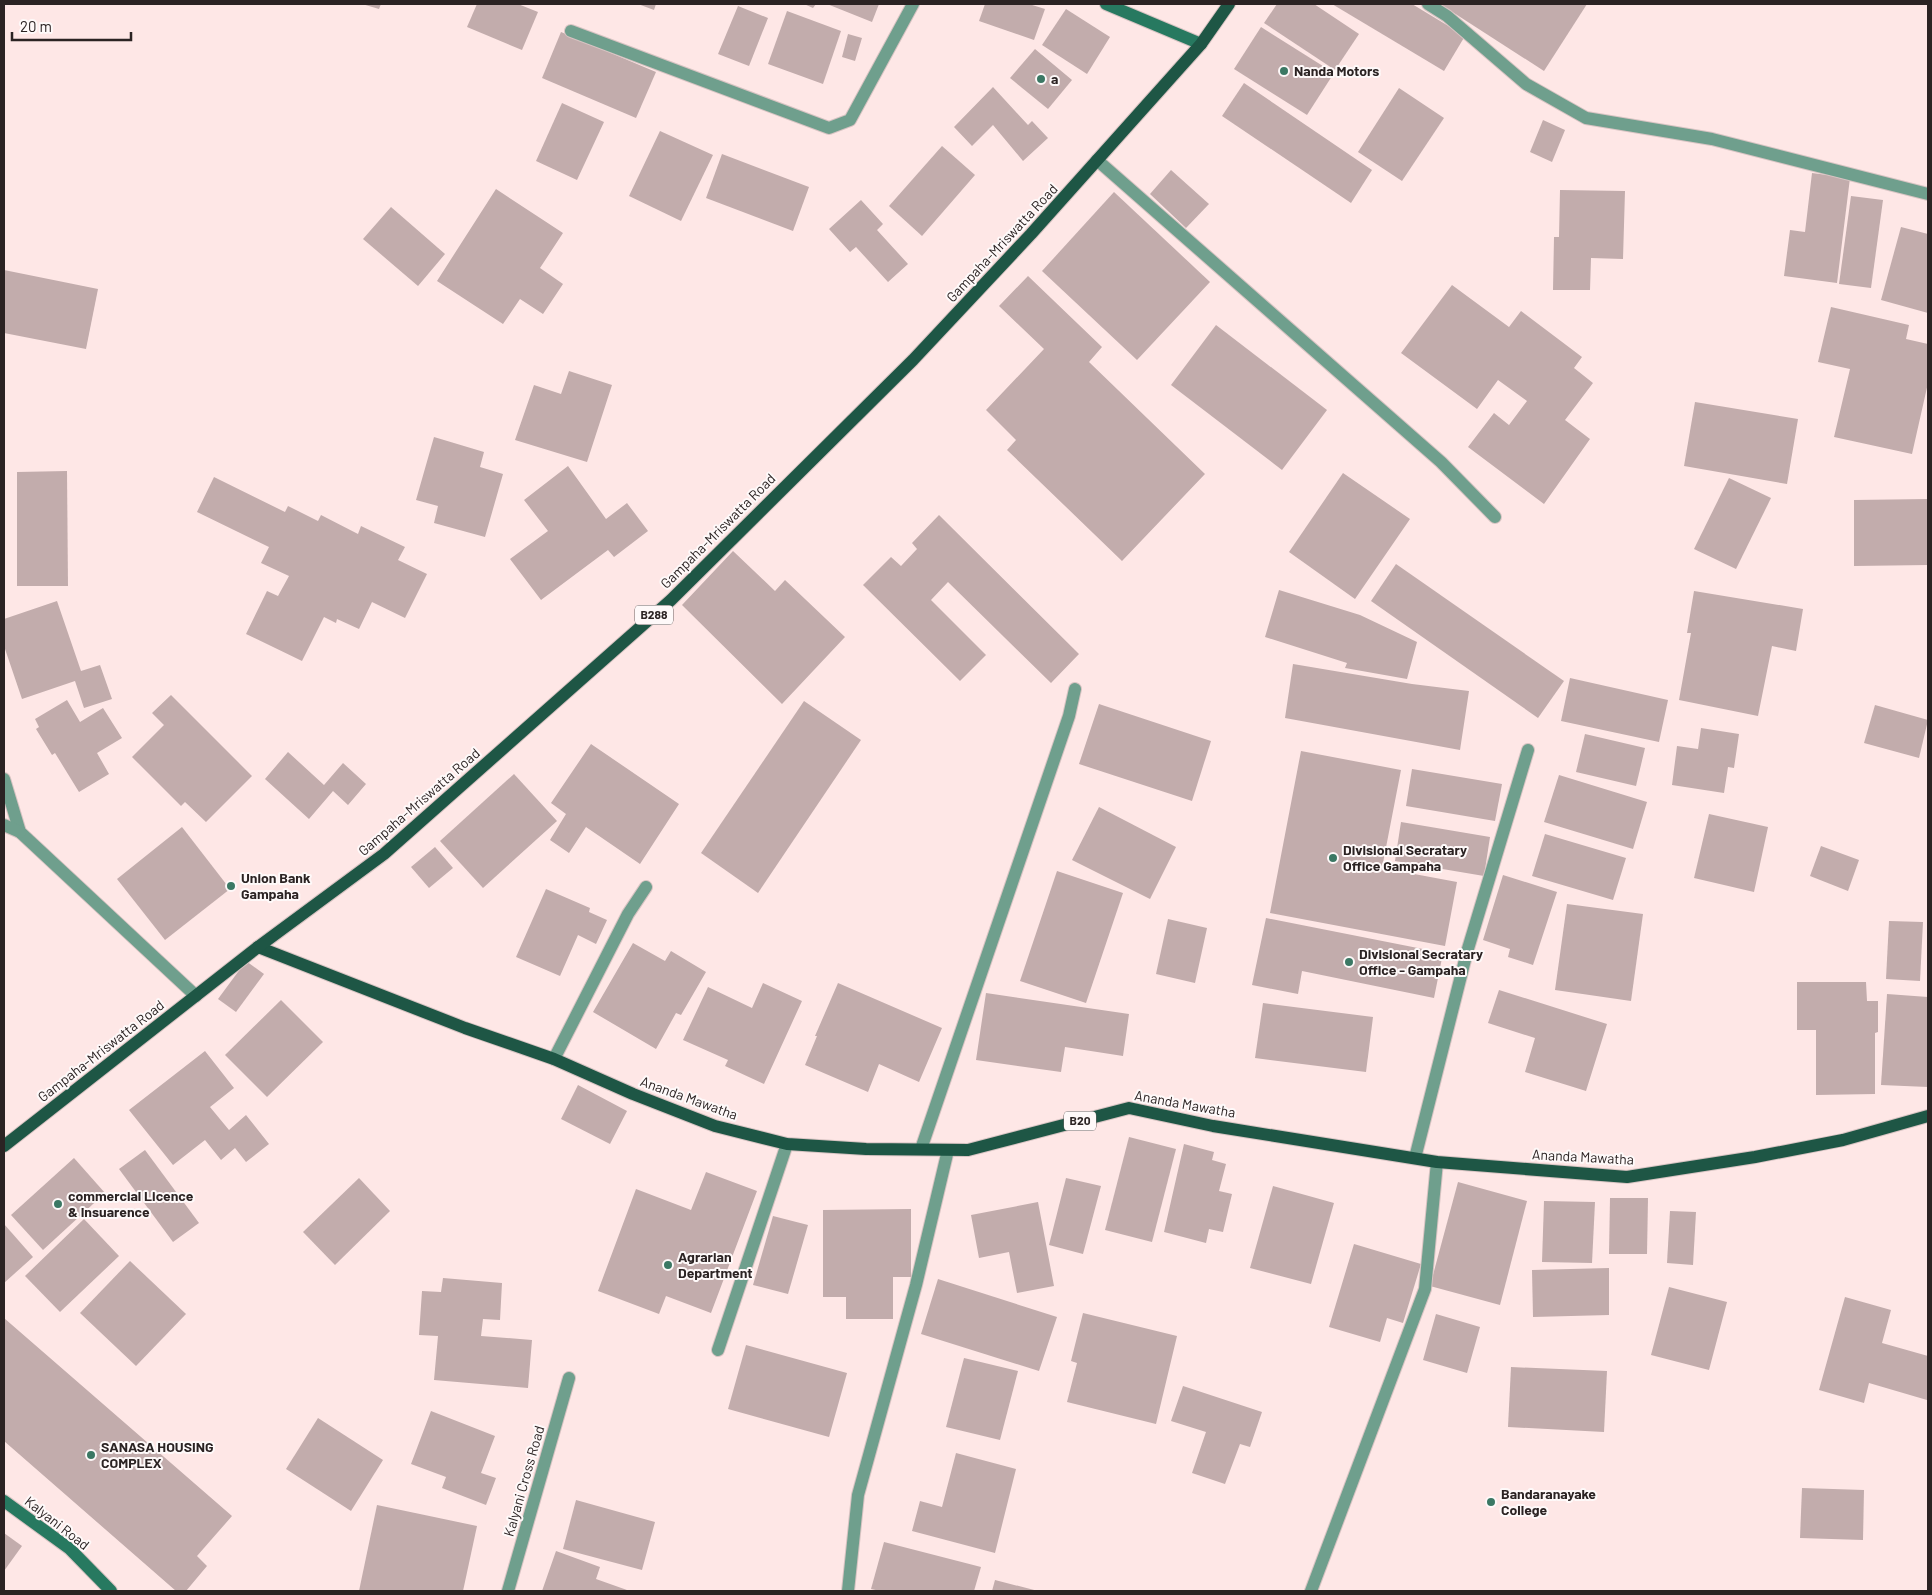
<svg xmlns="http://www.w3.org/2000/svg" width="1932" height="1595" viewBox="0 0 1932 1595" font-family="Barlow,sans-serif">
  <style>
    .building { fill: #c2acac }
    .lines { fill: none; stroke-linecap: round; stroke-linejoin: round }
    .lane-casing { stroke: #d8c4c3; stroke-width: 14 }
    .street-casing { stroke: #d8c4c3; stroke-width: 14 }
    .secondary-casing { stroke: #d8c4c3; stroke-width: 14 }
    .primary-casing { stroke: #d8c4c3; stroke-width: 14 }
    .lane { stroke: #6f9f8d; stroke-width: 12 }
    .street { stroke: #6f9f8d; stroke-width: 12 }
    .secondary { stroke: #277960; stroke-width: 12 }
    .primary { stroke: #1e5645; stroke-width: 12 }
    .poi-dot { fill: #3b7864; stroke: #fef9f9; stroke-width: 2 }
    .labels { text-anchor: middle; stroke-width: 4; stroke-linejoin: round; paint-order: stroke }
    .shield { fill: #fef9f9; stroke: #6a6363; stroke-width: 1 }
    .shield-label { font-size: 12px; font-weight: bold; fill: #2b2323 }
    .poi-label { font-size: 14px; font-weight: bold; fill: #2b2323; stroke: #fef9f9; text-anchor: start }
    .street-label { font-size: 14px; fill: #2b2323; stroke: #fef9f9 }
  </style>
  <rect width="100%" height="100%" fill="#fee7e6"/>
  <g class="building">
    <polygon points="362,4 381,4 379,9"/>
    <polygon points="477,4 518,4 538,12 522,50 467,27"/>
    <polygon points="638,4 656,4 654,10"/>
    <polygon points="804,4 816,4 813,8"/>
    <polygon points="827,4 879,4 872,22"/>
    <polygon points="985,4 1029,4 1045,9 1034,40 979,21"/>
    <polygon points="1277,4 1314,4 1359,34 1335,70 1264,23"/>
    <polygon points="1332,4 1412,4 1465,36 1444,71"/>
    <polygon points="1440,4 1587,4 1544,71"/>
    <polygon points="738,6 768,18 749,66 718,54"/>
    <polygon points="1066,9 1110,37 1087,74 1042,45"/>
    <polygon points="787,11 841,31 823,84 768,64"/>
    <polygon points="1261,27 1334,73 1307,115 1234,69"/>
    <polygon points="561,32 656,72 636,118 542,78"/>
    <polygon points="848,34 862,38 855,61 842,57"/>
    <polygon points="1035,49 1072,80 1048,109 1010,78"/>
    <polygon points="1244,83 1372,170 1351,203 1222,116"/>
    <polygon points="993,87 1028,125 1032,121 1048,138 1023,161 993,125 972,146 954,127"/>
    <polygon points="1399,88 1444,118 1402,181 1358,152"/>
    <polygon points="562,103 604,122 577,180 536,161"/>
    <polygon points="1543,120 1565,130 1552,162 1530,152"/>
    <polygon points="660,131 713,155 681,221 629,196"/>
    <polygon points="942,146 975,175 922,236 889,206"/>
    <polygon points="722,154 809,187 793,231 706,198"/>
    <polygon points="1171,170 1209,204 1186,228 1150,194"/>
    <polygon points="1812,173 1850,178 1837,283 1784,276 1790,230 1805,232"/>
    <polygon points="496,189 563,233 540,268 563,284 543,314 520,299 503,324 437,281"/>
    <polygon points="1560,190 1625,191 1623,259 1591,258 1590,290 1553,290 1554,237 1559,237"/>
    <polygon points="1114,192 1210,282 1137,360 1042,271"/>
    <polygon points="1851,196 1883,200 1871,288 1839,284"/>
    <polygon points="861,200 883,224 877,230 908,264 888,282 856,247 850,252 829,229"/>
    <polygon points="391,207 445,254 418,286 363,239"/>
    <polygon points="1901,227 1928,234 1928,313 1881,300"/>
    <polygon points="4,270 98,289 86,349 4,333"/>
    <polygon points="1028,276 1102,347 1089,362 1205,474 1122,561 1007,450 1016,440 986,410 1044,349 999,306"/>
    <polygon points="1452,285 1509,327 1521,311 1582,357 1574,368 1593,383 1565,420 1590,439 1544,504 1468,447 1494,413 1509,425 1527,401 1498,380 1477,409 1401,353"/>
    <polygon points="1831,307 1909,325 1906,339 1928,344 1928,383 1912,454 1834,437 1850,369 1818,362"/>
    <polygon points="1216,325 1327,410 1282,470 1171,385"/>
    <polygon points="569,371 612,385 587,462 515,440 534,385 561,394"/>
    <polygon points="1695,402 1798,419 1787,484 1684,466"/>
    <polygon points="434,437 484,452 480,467 503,474 485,537 434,523 438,506 416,500"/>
    <polygon points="568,466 606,519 627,503 648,531 614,557 608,550 541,600 510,559 548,531 524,500"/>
    <polygon points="67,471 68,586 17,586 17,472"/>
    <polygon points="1343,473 1410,519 1355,599 1289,552"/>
    <polygon points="214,477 285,512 288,506 318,521 321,515 358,534 361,526 405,547 398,560 427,574 405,618 372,602 359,629 337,619 336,623 324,617 302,661 246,634 267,591 278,596 289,576 261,563 269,547 197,512"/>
    <polygon points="1729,478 1771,498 1736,569 1694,549"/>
    <polygon points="1928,499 1928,565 1854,566 1854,500"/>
    <polygon points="939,515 1079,654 1051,683 948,582 931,600 986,655 960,681 863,585 891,557 901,566 917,549 912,543"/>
    <polygon points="733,551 775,591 785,580 845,637 782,704 682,605"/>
    <polygon points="1396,564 1564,681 1538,718 1371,601"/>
    <polygon points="1279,590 1360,615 1417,642 1407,679 1345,668 1347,663 1265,637"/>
    <polygon points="1694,591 1803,609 1796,651 1772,646 1758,716 1679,700 1691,633 1687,633"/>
    <polygon points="57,601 81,671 100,665 112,699 84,708 75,681 22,699 4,646 4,619"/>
    <polygon points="1293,664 1412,684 1469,691 1460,750 1285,718"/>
    <polygon points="1570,678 1668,700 1659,742 1561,721"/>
    <polygon points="171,695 252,776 206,822 185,802 181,806 132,757 164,725 152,713"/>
    <polygon points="67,700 80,722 103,708 122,738 97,753 109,774 79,792 55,753 52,755 36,729 39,727 35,719"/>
    <polygon points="804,701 861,740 758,893 701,853"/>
    <polygon points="1099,704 1211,741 1192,801 1079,764"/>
    <polygon points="1875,705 1928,720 1919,758 1864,743"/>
    <polygon points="1701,728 1739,734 1734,768 1728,767 1724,793 1672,785 1677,746 1698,749"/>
    <polygon points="1585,734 1645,748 1636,786 1576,772"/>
    <polygon points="591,744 679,804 640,864 586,827 569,853 550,840 566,814 551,803"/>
    <polygon points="1301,751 1401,770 1382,868 1457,882 1445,946 1270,913"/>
    <polygon points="288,752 324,785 343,763 366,784 348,805 333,791 309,819 265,779"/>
    <polygon points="1412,769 1502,784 1495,821 1406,806"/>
    <polygon points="514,774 557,821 483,888 440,841"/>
    <polygon points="1559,775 1647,802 1633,849 1544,822"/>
    <polygon points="1099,807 1176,847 1150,899 1072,860"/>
    <polygon points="1709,814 1768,827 1754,892 1694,878"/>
    <polygon points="1401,822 1490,837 1484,876 1395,861"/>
    <polygon points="182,827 230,889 165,940 117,879"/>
    <polygon points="1545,834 1626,858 1613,900 1532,876"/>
    <polygon points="1821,846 1859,860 1848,891 1810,876"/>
    <polygon points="435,847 453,868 429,888 411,867"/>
    <polygon points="1057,871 1123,893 1086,1003 1020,981"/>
    <polygon points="1503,875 1557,892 1533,965 1508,957 1510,949 1483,940"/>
    <polygon points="546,889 590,908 589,912 607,920 596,944 578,935 560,976 516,957"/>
    <polygon points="1567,904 1643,914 1631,1001 1555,990"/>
    <polygon points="1266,918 1443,953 1434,998 1302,971 1298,994 1252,985"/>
    <polygon points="1168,919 1207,928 1195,983 1156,974"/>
    <polygon points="1889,921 1923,922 1920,981 1886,979"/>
    <polygon points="633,943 665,961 671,951 706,972 681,1015 676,1013 656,1049 593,1012"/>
    <polygon points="246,961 264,974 236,1012 218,999"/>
    <polygon points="1797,982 1866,982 1867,1001 1878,1001 1878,1032 1875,1033 1875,1094 1816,1095 1816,1030 1797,1030"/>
    <polygon points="763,983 802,1001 764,1084 725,1066 728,1060 683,1040 708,987 752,1008"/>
    <polygon points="838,983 942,1028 919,1082 879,1064 868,1092 805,1065 817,1036 815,1036"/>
    <polygon points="1499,990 1607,1024 1586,1091 1525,1072 1535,1038 1488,1023"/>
    <polygon points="986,993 1129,1014 1123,1056 1065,1047 1061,1072 976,1060"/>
    <polygon points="1887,994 1928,997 1928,1087 1881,1085"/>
    <polygon points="281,1000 323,1042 267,1097 225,1055"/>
    <polygon points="1263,1003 1373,1017 1366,1072 1255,1058"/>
    <polygon points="205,1051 234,1088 210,1107 229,1130 246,1115 269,1144 246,1162 235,1148 221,1160 205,1140 173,1165 129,1110"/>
    <polygon points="578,1085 627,1111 610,1144 561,1119"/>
    <polygon points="1129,1137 1176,1149 1152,1242 1105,1230"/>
    <polygon points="1184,1144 1214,1152 1212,1160 1226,1164 1219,1191 1232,1194 1223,1232 1209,1229 1206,1243 1164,1232"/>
    <polygon points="145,1150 199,1223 173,1242 119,1169"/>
    <polygon points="74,1158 105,1193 43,1250 11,1215"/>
    <polygon points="706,1172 757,1191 711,1313 666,1296 659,1314 598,1291 636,1189 691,1210"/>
    <polygon points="359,1178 390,1211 335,1265 303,1232"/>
    <polygon points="1066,1178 1101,1186 1083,1254 1049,1245"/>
    <polygon points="1458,1182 1527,1201 1500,1305 1430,1286"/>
    <polygon points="1273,1186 1334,1203 1311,1284 1250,1268"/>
    <polygon points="1610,1198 1648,1198 1647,1254 1609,1254"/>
    <polygon points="1544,1201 1595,1202 1592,1263 1542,1262"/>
    <polygon points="1038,1202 1054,1286 1017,1293 1009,1252 979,1258 971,1215"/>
    <polygon points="911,1209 911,1277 893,1277 893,1319 846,1319 846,1297 823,1297 823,1210"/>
    <polygon points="1670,1211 1696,1212 1693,1265 1667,1263"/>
    <polygon points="773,1216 808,1225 788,1294 753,1285"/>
    <polygon points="84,1219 119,1256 60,1312 25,1276"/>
    <polygon points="4,1224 33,1257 4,1283"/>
    <polygon points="1354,1244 1421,1264 1403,1323 1387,1318 1380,1342 1329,1327"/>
    <polygon points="130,1261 186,1314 136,1366 80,1313"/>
    <polygon points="1609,1268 1609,1315 1533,1317 1532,1270"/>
    <polygon points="443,1278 502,1283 500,1320 483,1319 481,1336 532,1340 528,1388 434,1380 438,1336 419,1335 422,1291 441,1292"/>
    <polygon points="938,1279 1057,1317 1039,1371 921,1334"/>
    <polygon points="1669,1287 1727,1302 1709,1370 1651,1355"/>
    <polygon points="1845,1297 1891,1310 1882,1343 1928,1356 1927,1400 1869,1383 1864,1403 1819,1390"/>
    <polygon points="1083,1313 1177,1336 1156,1424 1067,1402 1077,1363 1071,1361"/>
    <polygon points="1436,1314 1480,1327 1467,1373 1423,1360"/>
    <polygon points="4,1318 232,1516 197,1556 207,1566 186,1591 176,1591 4,1441"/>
    <polygon points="746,1345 847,1373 829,1437 728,1409"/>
    <polygon points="964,1358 1018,1371 1000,1440 946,1427"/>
    <polygon points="1511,1367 1607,1371 1604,1432 1508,1427"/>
    <polygon points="1183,1386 1262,1412 1250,1447 1240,1444 1225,1484 1192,1473 1206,1432 1171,1421"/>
    <polygon points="431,1411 495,1436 481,1473 496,1478 486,1505 442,1488 446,1477 411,1464"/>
    <polygon points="318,1418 383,1460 351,1511 286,1469"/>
    <polygon points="956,1453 1016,1469 995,1553 912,1531 920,1501 942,1507"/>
    <polygon points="1802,1488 1864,1490 1863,1540 1800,1538"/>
    <polygon points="576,1500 655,1522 642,1570 563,1549"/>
    <polygon points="377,1505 477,1526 463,1591 359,1591"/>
    <polygon points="4,1533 22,1546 4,1571"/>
    <polygon points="884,1542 981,1567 974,1591 880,1591 871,1589"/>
    <polygon points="556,1551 600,1567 596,1579 627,1590 627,1591 542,1591"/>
    <polygon points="995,1580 1038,1591 992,1591"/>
  </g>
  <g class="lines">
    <defs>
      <polyline id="lane" points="571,31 829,128 850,120 913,4"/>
      <g id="street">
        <polyline points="1428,4 1447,16 1526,84 1586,118 1712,139 1928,194"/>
        <polyline points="1097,160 1441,462 1495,517"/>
        <polyline points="4,779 20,832 196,996"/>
        <polyline points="4,825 20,832"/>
        <polyline points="554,1059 628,914 646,887"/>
        <polyline points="921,1149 1069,716 1075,689"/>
        <polyline points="1415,1158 1467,952 1528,750"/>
        <polyline points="718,1350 787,1144"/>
        <polyline points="508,1591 569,1378"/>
        <polyline points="848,1591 858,1495 916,1285 948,1150"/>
        <polyline points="1311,1591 1425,1289 1437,1162"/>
      </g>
      <g id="secondary">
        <polyline points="1106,4 1201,44"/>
        <polyline points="4,1501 70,1549 111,1591"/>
      </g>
      <g id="primary">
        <polyline points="258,947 465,1028 554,1059 633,1094 715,1126 787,1144 866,1149 968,1150 1129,1108 1213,1126 1437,1162 1627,1177 1755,1157 1843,1140 1928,1116"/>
        <polyline points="4,1146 258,947 384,854 671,600 913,360 1031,234 1201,44 1229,4"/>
      </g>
    </defs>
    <use href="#lane" class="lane-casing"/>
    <use href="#street" class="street-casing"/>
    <use href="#secondary" class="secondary-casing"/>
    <use href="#primary" class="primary-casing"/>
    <use href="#lane" class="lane"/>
    <use href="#street" class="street"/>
    <use href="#secondary" class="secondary"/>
    <use href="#primary" class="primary"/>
  </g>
  <g class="poi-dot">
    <circle cx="1284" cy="71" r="5"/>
    <circle cx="1041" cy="79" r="5"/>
    <circle cx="1333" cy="858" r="5"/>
    <circle cx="231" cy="886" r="5"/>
    <circle cx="1349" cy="962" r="5"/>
    <circle cx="58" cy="1204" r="5"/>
    <circle cx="668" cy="1265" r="5"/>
    <circle cx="91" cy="1455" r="5"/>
    <circle cx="1491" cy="1502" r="5"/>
  </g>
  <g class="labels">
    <g class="shield">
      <rect x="635" y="605.5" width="38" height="19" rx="4"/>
      <rect x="1064" y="1111.5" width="32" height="19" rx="4"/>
    </g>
    <g class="shield-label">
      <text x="654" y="619">B288</text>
      <text x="1080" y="1125">B20</text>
    </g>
    <g class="poi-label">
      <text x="1294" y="76">Nanda Motors</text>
      <text x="1051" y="84">a</text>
      <text x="1343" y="855">Divisional Secratary<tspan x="1343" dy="16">Office Gampaha</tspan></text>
      <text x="241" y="883">Union Bank<tspan x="241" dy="16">Gampaha</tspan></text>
      <text x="1359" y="959">Divisional Secratary<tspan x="1359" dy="16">Office - Gampaha</tspan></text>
      <text x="68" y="1201">commercial Licence<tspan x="68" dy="16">&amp; Insuarence</tspan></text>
      <text x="678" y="1262">Agrarian<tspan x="678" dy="16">Department</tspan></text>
      <text x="101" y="1452">SANASA HOUSING<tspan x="101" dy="16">COMPLEX</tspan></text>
      <text x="1501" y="1499">Bandaranayake<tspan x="1501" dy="16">College</tspan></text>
    </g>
    <g class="street-label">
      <text transform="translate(1002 243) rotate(-47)" y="5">Gampaha-Mriswatta Road</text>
      <text transform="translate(718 531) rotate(-45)" y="5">Gampaha-Mriswatta Road</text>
      <text transform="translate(419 802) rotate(-41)" y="5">Gampaha-Mriswatta Road</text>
      <text transform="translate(101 1051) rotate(-38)" y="5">Gampaha-Mriswatta Road</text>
      <text transform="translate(689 1098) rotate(20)" y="5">Ananda Mawatha</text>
      <text transform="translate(1185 1104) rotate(10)" y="5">Ananda Mawatha</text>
      <text transform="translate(1583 1157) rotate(3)" y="5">Ananda Mawatha</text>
      <text transform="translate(524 1481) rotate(-74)" y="5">Kalyani Cross Road</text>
      <text transform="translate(57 1523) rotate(38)" y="5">Kalyani Road</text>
    </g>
  </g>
  <rect width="1932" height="1595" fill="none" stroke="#2b2323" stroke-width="10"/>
  <path d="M12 32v8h119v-8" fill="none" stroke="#2b2323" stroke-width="2.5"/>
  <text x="20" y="32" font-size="15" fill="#2b2323" stroke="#fef9f9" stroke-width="4" paint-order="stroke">20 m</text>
</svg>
